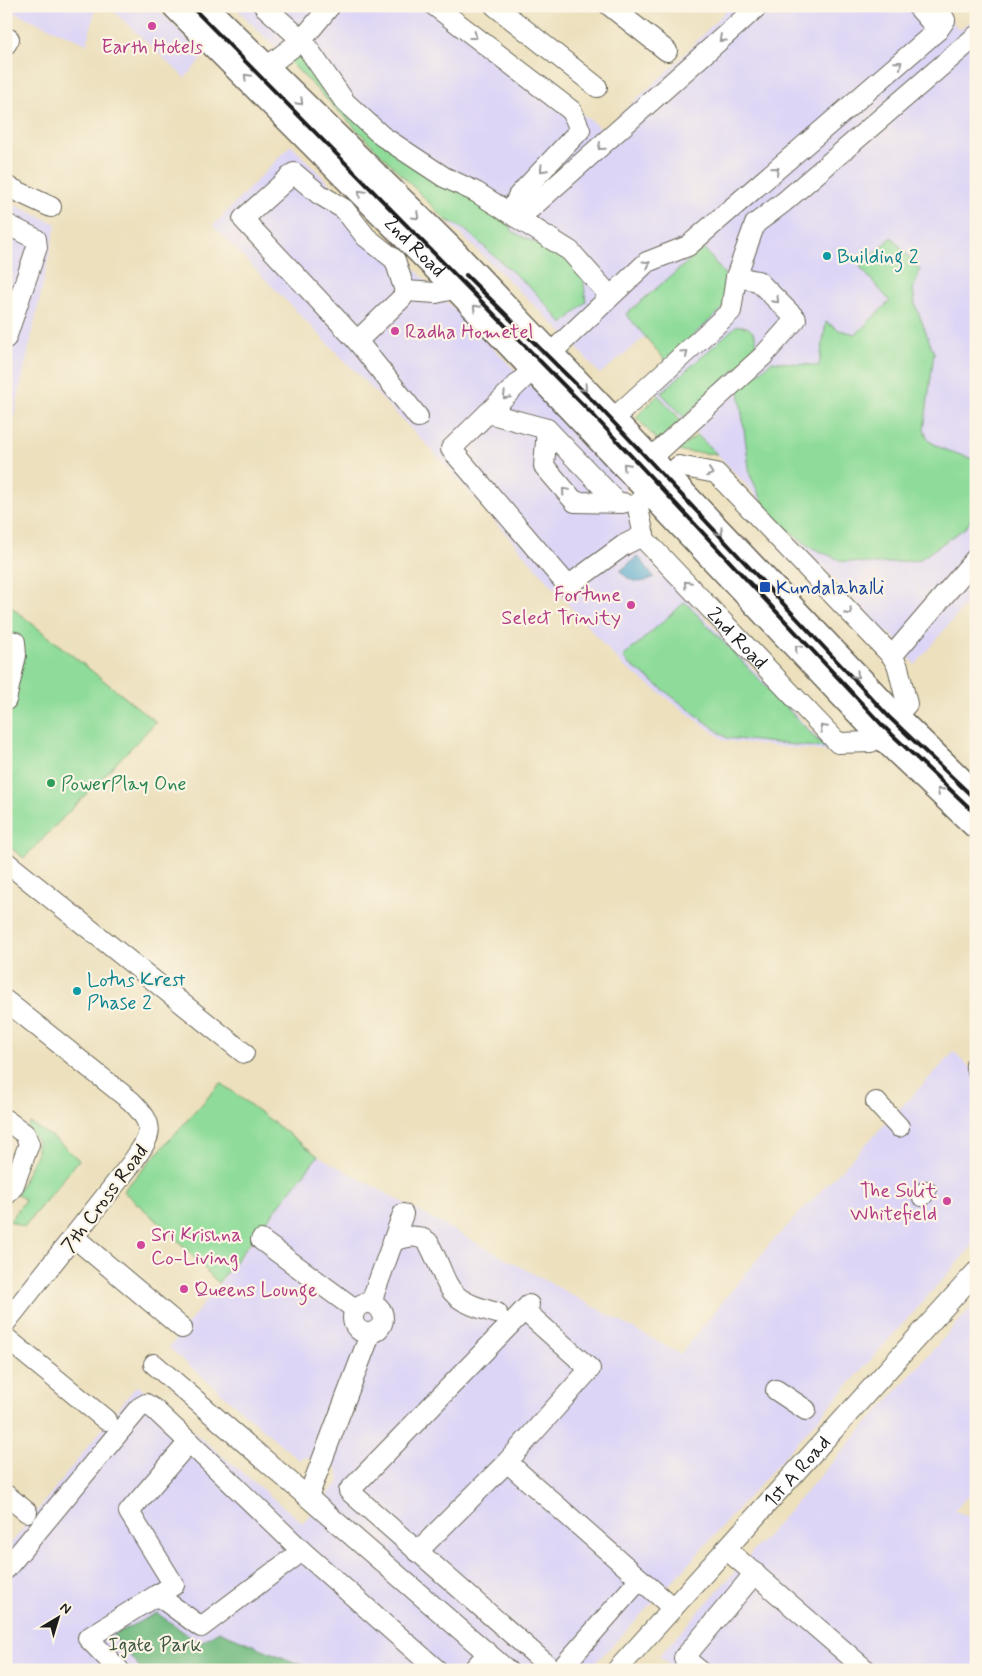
<svg xmlns="http://www.w3.org/2000/svg" width="982" height="1676" viewBox="0 0 982 1676" font-family="Mynerve,sans-serif">
  <style>
    .built { fill: #ddd5f6 }
    .green { fill: #8fdc9a; stroke: #567c5b }
    .forest { fill: #73bc82; stroke: #486c4f }
    .water { fill: #4fa5cc; stroke: #366074 }
    .lines { fill: none; stroke-linecap: round; stroke-linejoin: round }
    .minor-casing { stroke: #656154; stroke-width: 22 }
    .major-casing { stroke: #656154; stroke-width: 29 }
    .minor { stroke: #fff; stroke-width: 20 }
    .major { stroke: #fff; stroke-width: 26 }
    .rail { stroke: #1c1c1c; stroke-width: 4 }
    .oneway { stroke: #999 }
    .hotel-dot { fill: #d1479c; stroke: #fcf5e5; stroke-width: 2 }
    .culture-dot { fill: #0f9aa8; stroke: #fcf5e5; stroke-width: 2 }
    .transit-dot { fill: #1a4fb4; stroke: #fcf5e5; stroke-width: 2 }
    .leisure-dot { fill: #2e9e5b; stroke: #fcf5e5; stroke-width: 2 }
    .labels { text-anchor: middle; stroke-width: 4.5; stroke-linejoin: round; paint-order: stroke }
    .hotel-label { font-size: 20px; fill: #b23c85; stroke: #fcf5e5; text-anchor: start }
    .street-label { font-size: 20px; fill: #1c1c1c; stroke: #fcf5e5 }
    .culture-label { font-size: 20px; fill: #0d838f; stroke: #fcf5e5; text-anchor: start }
    .transit-label { font-size: 20px; fill: #164399; stroke: #fcf5e5; text-anchor: start }
    .leisure-label { font-size: 20px; fill: #27864d; stroke: #fcf5e5; text-anchor: start }
    .park-label { font-size: 20px; fill: #3e5642; stroke: #fcf5e5 }
  </style>
  <rect width="100%" height="100%" fill="#fcf5e5"/>
  <filter id="ink" filterUnits="userSpaceOnUse"><feTurbulence type="fractalNoise" baseFrequency=".02" numOctaves="2"/><feDisplacementMap in="SourceGraphic" scale="10" xChannelSelector="R" yChannelSelector="G"/><feConvolveMatrix kernelMatrix="1 2 1 2 8 2 1 2 1" color-interpolation-filters="sRGB"/></filter>
  <filter id="wash" filterUnits="userSpaceOnUse"><feTurbulence type="fractalNoise" baseFrequency=".0096" numOctaves="4" result="noise"/><feDisplacementMap in="SourceGraphic" scale="20" xChannelSelector="R" yChannelSelector="G"/><feGaussianBlur stdDeviation="1.12" result="paint"/><feColorMatrix in="noise" values="0 0 0 0 0 0 0 0 0 0 0 0 0 0 0 0 0 1.4 0 .05"/><feComposite in="paint" operator="in"/></filter>
  <g filter="url(#wash)">
    <rect width="100%" height="100%" fill="#ece0bd"/>
    <g class="built">
      <polygon points="6,6 96,6 87,44 6,9"/>
      <polygon points="108,6 155,6 204,56 185,78"/>
      <polygon points="234,6 305,6 309,12 314,6 442,6 603,130 676,63 730,6 940,6 959,30 976,17 976,592 915,665 901,645 889,633 884,632 717,454 649,386 665,360 645,337 600,374 567,337 446,220"/>
      <polygon points="291,145 539,394 625,484 626,503 636,545 831,752 725,741 622,665 431,449 213,226"/>
      <polygon points="6,201 56,224 6,454"/>
      <polygon points="954,1052 976,1073 976,1242 684,1569 589,1670 6,1670 6,1550 137,1385 303,1523 340,1481 338,1470 331,1462 305,1457 299,1460 169,1348 318,1156 680,1354 768,1246"/>
      <polygon points="976,1302 976,1487 955,1510 976,1521 976,1670 675,1670 659,1656"/>
    </g>
    <g class="green">
      <polygon points="299,49 341,103 508,221 513,232 575,262 583,273 586,302 563,324 535,292 463,228 446,220 287,59"/>
      <polygon points="892,237 920,270 913,289 915,304 934,353 924,430 929,441 943,449 976,460 976,512 965,528 919,560 877,564 842,561 810,547 782,525 765,506 750,475 739,391 772,361 819,366 826,322 839,330 856,334 890,301 860,267"/>
      <polygon points="704,248 728,279 725,307 665,360 626,314"/>
      <path d="M736,326C752,324 761,338 754,352L684,417L661,393Z"/>
      <polygon points="658,395 681,420 658,441 636,417"/>
      <polygon points="697,435 717,454 677,451"/>
      <polygon points="685,602 825,748 727,738 628,663 623,657"/>
      <polygon points="6,603 156,722 24,858 6,844"/>
      <polygon points="221,1083 318,1156 218,1283 171,1233 123,1191"/>
      <polygon points="30,1123 59,1142 79,1160 24,1227 10,1221 25,1200 17,1194 37,1152 37,1141 27,1128"/>
    </g>
    <polygon class="forest" points="157,1613 199,1643 219,1631 313,1670 142,1670 113,1635"/>
    <path class="water" d="M638,556L654,577C640,585 631,583 620,571Z"/>
  </g>
  <g filter="url(#ink)">
    <g class="lines">
      <defs>
        <g id="minor">
          <polyline points="264,6 302,40 345,102 382,136 444,177 476,192 570,251 610,296"/>
          <polyline points="435,6 572,111 580,130 518,196 512,213"/>
          <polyline points="495,6 597,87"/>
          <polyline points="610,6 667,51"/>
          <polyline points="917,6 938,30"/>
          <polyline points="6,44 9,39"/>
          <polyline points="265,68 302,40 330,6"/>
          <polyline points="6,186 51,207"/>
          <polyline points="512,213 531,208 758,6"/>
          <polyline points="6,224 36,239 37,247 6,338"/>
          <polyline points="405,291 402,298 357,341 243,219 294,173 319,194 344,209 366,237 395,260 405,291 436,293 457,288"/>
          <polyline points="357,341 418,417"/>
          <polyline points="551,353 647,262 688,246 938,30 945,20 937,6"/>
          <polyline points="533,369 451,449 568,586 624,545 644,535"/>
          <polyline points="488,413 547,429 617,502"/>
          <polyline points="613,419 731,311 736,277 755,224 784,202 976,36"/>
          <polyline points="547,429 544,466 575,502 623,503"/>
          <polyline points="650,459 763,356 796,319 758,281 736,277"/>
          <polyline points="667,478 679,466 716,473 892,656 898,667 907,704 895,717"/>
          <path id="s1" d="M650,491L637,504L645,540L838,743L871,742L880,734"/>
          <polyline points="6,640 15,642 16,655 6,700"/>
          <polyline points="892,656 976,558"/>
          <polyline points="6,862 244,1053"/>
          <path d="M6,1001L131,1101C158,1128 151,1135 131,1164L6,1322"/>
          <polyline points="976,1065 976,1068"/>
          <polyline points="876,1102 899,1127"/>
          <polyline points="6,1120 25,1134 29,1144 13,1187 6,1195"/>
          <polyline points="922,1196 926,1191"/>
          <polyline points="75,1238 182,1328"/>
          <polyline points="261,1240 355,1309"/>
          <path d="M393,1241C407,1237 415,1233 428,1242C452,1287 441,1299 497,1313"/>
          <polyline points="371,1302 403,1214"/>
          <circle cx="368" cy="1318" r="15"/>
          <polyline points="529,1305 349,1491 553,1670"/>
          <polyline points="6,1338 106,1420"/>
          <polyline points="154,1364 507,1670"/>
          <polyline points="776,1390 806,1410"/>
          <polyline points="507,1462 640,1579 560,1670"/>
          <polyline points="6,1495 27,1512"/>
          <polyline points="308,1497 368,1340 367,1333"/>
          <polyline points="726,1549 866,1670"/>
          <polyline points="417,1552 507,1462 590,1369 524,1310"/>
          <polyline points="6,1569 139,1408 146,1404 154,1409 189,1442"/>
          <polyline points="640,1579 673,1608"/>
          <polyline points="157,1595 174,1585 129,1512 189,1442 302,1551 437,1670"/>
          <polyline points="119,1670 88,1638 157,1595 201,1627 302,1551"/>
          <polyline points="473,1670 488,1653"/>
          <path id="s2" d="M617,1670L976,1272"/>
          <polyline points="699,1670 684,1658 755,1573"/>
        </g>
        <g id="major">
          <path id="s3" d="M176,6L457,288L880,734L976,825"/>
          <polyline points="203,6 450,249 895,717 976,796"/>
        </g>
      </defs>
      <use href="#minor" class="minor-casing"/>
      <use href="#major" class="major-casing"/>
      <use href="#minor" class="minor"/>
      <use href="#major" class="major"/>
      <g class="rail">
        <polyline points="191,6 595,417 882,725 976,814"/>
        <polyline points="466,275 602,410 890,718 976,800"/>
      </g>
    </g>
    <defs><path id="oneway-chevron" d="M-2-3.5L2.5 0L-2 3.5" fill="none" stroke-width="1.6" stroke-linecap="round" stroke-linejoin="round" transform="scale(1.25)"/></defs>
    <g class="oneway">
      <use href="#oneway-chevron" transform="translate(474 36) rotate(37)"/>
      <use href="#oneway-chevron" transform="translate(722 39) rotate(138)"/>
      <use href="#oneway-chevron" transform="translate(899 64) rotate(-41)"/>
      <use href="#oneway-chevron" transform="translate(247 77) rotate(-135)"/>
      <use href="#oneway-chevron" transform="translate(300 102) rotate(45)"/>
      <use href="#oneway-chevron" transform="translate(601 147) rotate(139)"/>
      <use href="#oneway-chevron" transform="translate(543 169) rotate(133)"/>
      <use href="#oneway-chevron" transform="translate(776 170) rotate(-41)"/>
      <use href="#oneway-chevron" transform="translate(361 193) rotate(-135)"/>
      <use href="#oneway-chevron" transform="translate(416 216) rotate(44)"/>
      <use href="#oneway-chevron" transform="translate(647 264) rotate(-32)"/>
      <use href="#oneway-chevron" transform="translate(776 300) rotate(46)"/>
      <use href="#oneway-chevron" transform="translate(476 308) rotate(-134)"/>
      <use href="#oneway-chevron" transform="translate(685 353) rotate(-42)"/>
      <use href="#oneway-chevron" transform="translate(584 388) rotate(47)"/>
      <use href="#oneway-chevron" transform="translate(506 396) rotate(135)"/>
      <use href="#oneway-chevron" transform="translate(626 466) rotate(-134)"/>
      <use href="#oneway-chevron" transform="translate(710 473) rotate(18)"/>
      <use href="#oneway-chevron" transform="translate(565 491) rotate(-131)"/>
      <use href="#oneway-chevron" transform="translate(720 532) rotate(46)"/>
      <use href="#oneway-chevron" transform="translate(687 584) rotate(-133)"/>
      <use href="#oneway-chevron" transform="translate(849 612) rotate(46)"/>
      <use href="#oneway-chevron" transform="translate(798 648) rotate(-133)"/>
      <use href="#oneway-chevron" transform="translate(856 675) rotate(47)"/>
      <use href="#oneway-chevron" transform="translate(823 728) rotate(-134)"/>
      <use href="#oneway-chevron" transform="translate(940 791) rotate(-137)"/>
    </g>
  </g>
  <g class="hotel-dot">
    <circle cx="152" cy="26" r="5"/>
    <circle cx="395" cy="331" r="5"/>
    <circle cx="631" cy="605" r="5"/>
    <circle cx="947" cy="1201" r="5"/>
    <circle cx="141" cy="1245" r="5"/>
    <circle cx="184" cy="1289" r="5"/>
  </g>
  <g class="culture-dot">
    <circle cx="827" cy="256" r="5"/>
    <circle cx="77" cy="991" r="5"/>
  </g>
  <rect class="transit-dot" x="759" y="581" width="12" height="12" rx="2.5"/>
  <circle class="leisure-dot" cx="51" cy="783" r="5"/>
  <g class="labels">
    <g class="hotel-label">
      <text x="152" y="53" text-anchor="middle">Earth Hotels</text>
      <text x="405" y="338">Radha Hometel</text>
      <text x="621" y="601" text-anchor="end">Fortune<tspan x="621" dy="23">Select Trinity</tspan></text>
      <text x="937" y="1197" text-anchor="end">The Sulit<tspan x="937" dy="23">Whitefield</tspan></text>
      <text x="151" y="1241">Sri Krishna<tspan x="151" dy="23">Co-Living</tspan></text>
      <text x="194" y="1296">Queens Lounge</text>
    </g>
    <g class="street-label">
      <text dy="7" stroke="none"><textPath href="#s3" startOffset="339">2nd Road</textPath></text>
      <text dy="7" stroke="none"><textPath href="#s1" startOffset="190">2nd Road</textPath></text>
      <text transform="translate(104 1198) rotate(-53)" y="7">7th Cross Road</text>
      <text dy="7" stroke="none"><textPath href="#s2" startOffset="268">1st A Road</textPath></text>
    </g>
    <g class="culture-label">
      <text x="837" y="263">Building 2</text>
      <text x="87" y="986">Lotus Krest<tspan x="87" dy="23">Phase 2</tspan></text>
    </g>
    <g class="transit-label">
      <text x="776" y="594">Kundalahalli</text>
    </g>
    <g class="leisure-label">
      <text x="61" y="790">PowerPlay One</text>
    </g>
    <g class="park-label">
      <text x="155" y="1651">Igate Park</text>
    </g>
  </g>
  <rect width="982" height="1676" fill="none" stroke="#fcf5e5" stroke-width="25"/>
  <g transform="translate(58 1618) rotate(38)" stroke="#fcf5e5" stroke-width="4" paint-order="stroke">
  <path d="M0-4L9 19L0 12L-9 19Z" fill="#1c1c1c"/>
  <text y="-8" font-size="14" font-weight="bold" text-anchor="middle" fill="#1c1c1c">N</text>
  </g>
</svg>
